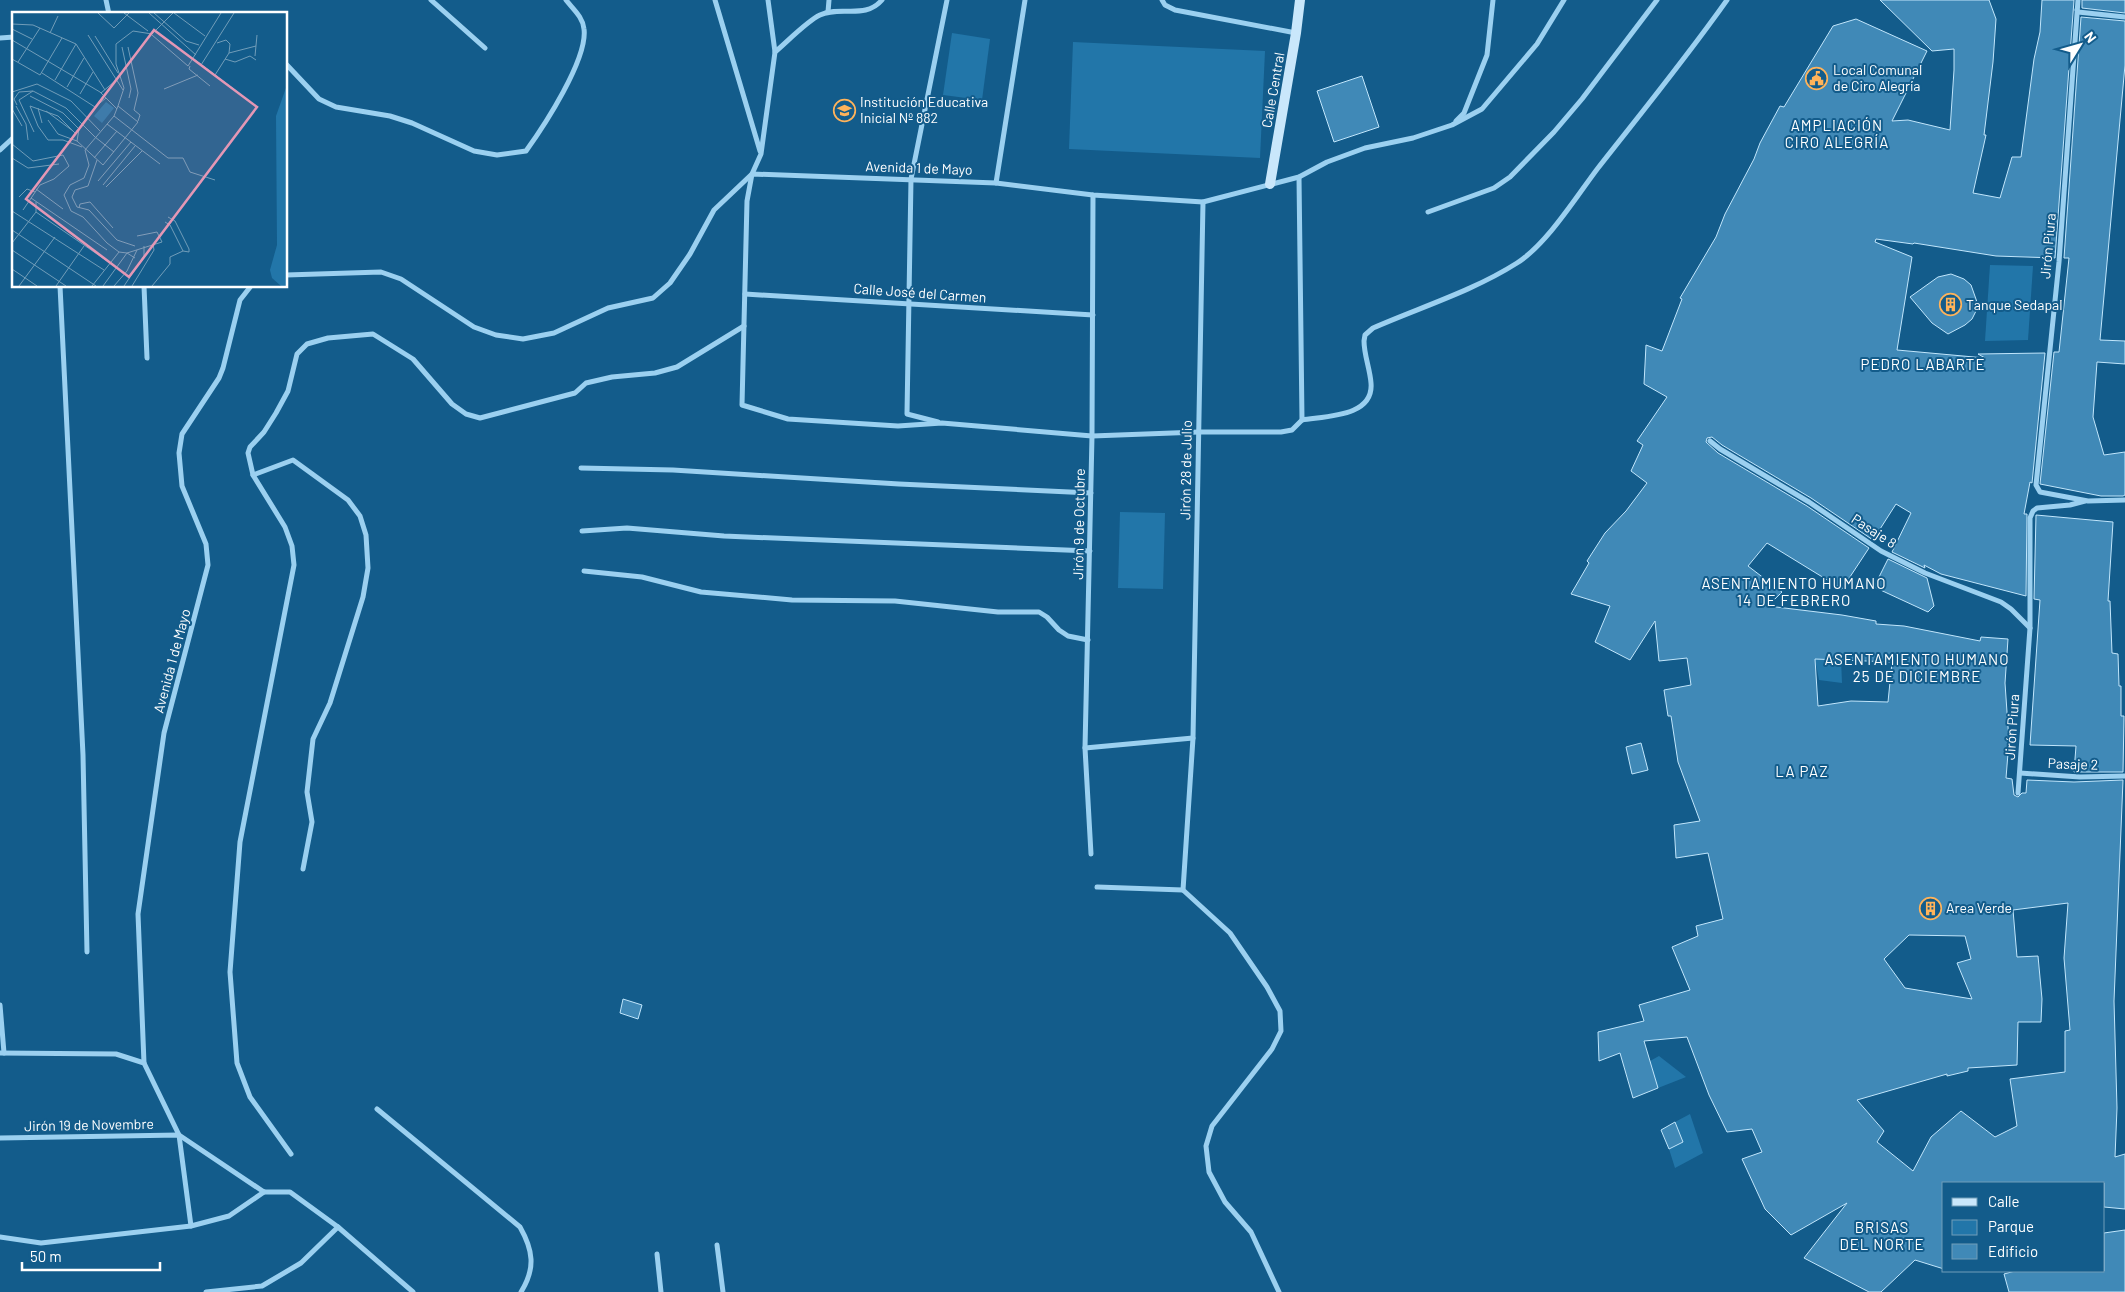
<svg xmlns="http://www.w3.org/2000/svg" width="2125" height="1292" viewBox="0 0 2125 1292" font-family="Barlow,sans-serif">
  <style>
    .green { fill: #2276a9 }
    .building { fill: #4089b7; stroke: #c1e6fc; fill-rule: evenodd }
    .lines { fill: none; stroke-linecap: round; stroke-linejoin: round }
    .street { stroke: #9bd0f0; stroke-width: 5 }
    .secondary { stroke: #c9e7fb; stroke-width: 10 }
    .labels { text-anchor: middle; stroke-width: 4; stroke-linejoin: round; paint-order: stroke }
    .poi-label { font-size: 14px; fill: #fff; stroke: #135c8b; text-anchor: start }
    .street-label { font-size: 14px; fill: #fff; stroke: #135c8b }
    .neighbourhood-label { font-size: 15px; letter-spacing: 1px; fill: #fff; stroke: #135c8b }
    .inset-road { fill: none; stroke: #719db9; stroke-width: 1 }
    .view { fill: #e497b5; fill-opacity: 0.15; stroke: #e497b5; stroke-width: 2.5 }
    .inset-edge { fill: none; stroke: #fff; stroke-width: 2.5 }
  </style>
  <rect width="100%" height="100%" fill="#135c8b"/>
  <g class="green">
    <polygon points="952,33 990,39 982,100 943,95"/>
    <polygon points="1073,42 1265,51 1260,158 1069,149"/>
    <polygon points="1990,265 2033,266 2028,340 1985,341"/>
    <polygon points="1120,512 1165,513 1163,589 1118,588"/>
    <polygon points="1815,659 1841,659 1842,683 1819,680"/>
    <polygon points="1659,1056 1686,1077 1658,1088 1650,1061"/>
    <polygon points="1690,1114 1703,1153 1675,1168 1669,1149 1683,1142 1675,1122"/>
  </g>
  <g class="building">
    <path d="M1880,0H1989L1996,19L1993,62L1984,135H1986L1973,193L2000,198L2012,157H2021L2034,59L2040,32L2042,0H2074L2055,258L1996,256L1914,243L1913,244L1876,239L1875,242L1912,257L1897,350L1985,358L1978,354L2045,353L2032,483L2030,482L2024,514H2027L2026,596L1941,574L1924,565L1925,568L1892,552L1911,513L1896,504L1873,540L1811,498L1722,445L1712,437L1707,438L1706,442L1718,453L1807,506L1869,548L1842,589L1767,543L1748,566L1782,592L1768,606L1842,615L1876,621V624L1904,626L1980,641L1981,637L2008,639L2005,683L2009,741L2006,778L2012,779L2014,795L2018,797L2022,793H2026L2027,780L2074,782L2123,780L2114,1001L2117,1108L2115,1157L2125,1154V1209L2104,1207V1183H1944V1269L1915,1260L1881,1292H1869L1804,1258L1847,1203L1791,1235L1765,1209L1742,1159L1762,1152L1752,1129L1727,1132L1709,1095L1687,1037L1644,1041L1658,1088L1633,1098L1620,1053L1599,1061L1598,1032L1644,1021L1639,1005L1690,990L1672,947L1698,936L1696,926L1723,919L1708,853L1676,858L1674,825L1700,821L1678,762L1671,716H1668L1664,690L1691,685L1687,658L1659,661L1655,621L1630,660L1595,642L1610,606L1571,594L1589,563L1587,561L1605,533L1626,511L1647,483L1631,471L1643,445L1637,441L1667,397L1644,384L1646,345L1662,351L1682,299L1680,298L1716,237L1725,214L1754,159L1760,143L1780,106L1784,107L1833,26L1856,19L1927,51L1892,121L1908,120L1950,130L1954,70V49L1932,51ZM1815,659L1892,662L1888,702L1851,701L1818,706ZM2068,903L2064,958L2070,1030L2065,1031V1072L2010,1079L2017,1126L1995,1137L1961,1111L1931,1137L1913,1171L1877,1142L1884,1131L1857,1100L1947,1074V1076L1968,1071V1068L2017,1065L2018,1022H2041L2042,999L2038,956L2017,957L2013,910ZM1909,935L1965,936L1971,959L1957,963L1972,999L1905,988L1884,959Z"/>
    <polygon points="2082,0 2125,0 2125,13 2082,8"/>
    <polygon points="2081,17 2125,21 2125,65 2100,340 2125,341 2125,364 2097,362 2093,417 2104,455 2125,452 2125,495 2123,496 2101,496 2040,484 2054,352 2059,352 2069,258 2064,258"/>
    <polygon points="1362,76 1379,127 1334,142 1317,91"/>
    <polygon points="1951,274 1964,279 1971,285 1977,302 1976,311 1972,319 1965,325 1948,334 1932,323 1910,297 1938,277"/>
    <polygon points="2036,515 2113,522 2108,601 2110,601 2112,653 2118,654 2119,686 2121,686 2121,716 2124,716 2123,772 2074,772 2076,746 2030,745 2040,600 2034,599"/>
    <polygon points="1888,559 1927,578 1934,606 1928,612 1874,587"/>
    <polygon points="1641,743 1648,770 1632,774 1626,747"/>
    <polygon points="623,999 642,1005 638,1019 620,1013"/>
    <polygon points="1675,1122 1683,1142 1669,1149 1661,1130"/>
    <polygon points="2125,1230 2125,1292 2009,1292 2004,1274 2015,1271 2104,1271 2104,1233"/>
  </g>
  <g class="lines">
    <g class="street">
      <polyline points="106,0 109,14"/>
      <polyline points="431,0 485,48"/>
      <polyline points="715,0 760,151"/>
      <polyline points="768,0 775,52"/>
      <path d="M882,0C865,20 841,5 820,15C807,21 787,42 775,52L761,154L752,174L747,201L742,405L788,419L898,426L942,423L1092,436L1199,432H1281L1292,430L1302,420L1299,177"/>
      <polyline points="1162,0 1165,5 1175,10 1296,33"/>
      <polyline points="2078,0 2059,262 2036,485 2040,492 2088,501 2125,500"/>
      <polyline points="2077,10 2078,12 2125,17"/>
      <polyline points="828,12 829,0"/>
      <polyline points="0,38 14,37"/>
      <path d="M286,64L319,99L336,107L390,116L412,123L474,151L497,155L526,151C544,126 588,59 584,29C583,17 573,9 566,0"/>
      <polyline points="1456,121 1464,113 1487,55 1493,0"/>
      <polyline points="0,150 14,137"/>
      <polyline points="996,183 1025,0"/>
      <polyline points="1203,202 1193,738 1183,890 1230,933 1267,987 1280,1011 1281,1031 1272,1049 1212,1126 1206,1146 1209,1172 1225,1202 1251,1232 1279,1292"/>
      <polyline points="1428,212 1494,188 1510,177 1554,132 1582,99 1657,0"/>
      <polyline points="286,275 381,272 401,279 474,327 496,335 523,339 554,333 608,308 653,298 670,283 690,254 714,210 752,174 996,183 1093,195 1203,202 1299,177 1327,162 1365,148 1413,138 1452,125 1482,109 1537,44 1564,0"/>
      <polyline points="60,286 83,755 87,952"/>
      <polyline points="144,286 147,358"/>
      <polyline points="745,294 1093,315"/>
      <path d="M1302,420C1326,416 1374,417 1371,383C1370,369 1364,355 1364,341L1365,335L1373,328C1421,307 1473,291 1517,263C1547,244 1576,197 1598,168C1642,112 1686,58 1727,0"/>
      <polyline points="938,422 907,414 911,179 947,0"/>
      <polyline points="1710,441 1720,449 1809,502 1881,551 1925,573 2001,602 2011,609 2030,628"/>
      <polyline points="581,468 673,470 899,484 1091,493"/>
      <polyline points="253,475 293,460 348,500 360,516 366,535 368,568 363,597 330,703 313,739 307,792 312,822 303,869"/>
      <polyline points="582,531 627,528 724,536 1090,551"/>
      <polyline points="584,571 642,577 701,592 792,600 895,601 998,612 1039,612 1047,617 1059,630 1068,636 1088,640"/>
      <polyline points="1085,748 1193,738"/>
      <polyline points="2020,773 2080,777 2125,776"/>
      <polyline points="2018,793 2030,628 2030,518 2033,511 2037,508 2070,505 2085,501"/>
      <polyline points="1091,854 1085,748 1092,436 1093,195"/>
      <polyline points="1097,887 1183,890"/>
      <polyline points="0,1005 4,1053"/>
      <polyline points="0,1053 116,1054 144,1063 179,1135 264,1192 290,1192 338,1227 413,1292"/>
      <polyline points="144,1063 138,914 164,733 208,565 206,544 182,486 179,453 182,434 219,378 223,368 240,300 251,286"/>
      <path d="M377,1109L520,1227C533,1250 536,1268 521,1292"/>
      <polyline points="0,1138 179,1135 191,1226"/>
      <polyline points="291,1154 250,1097 237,1063 230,972 240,842 294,565 292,546 285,527 253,475 248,453 250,447 264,432 276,413 288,391 297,354 307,344 328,338 373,334 413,359 452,404 466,414 480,418 575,393 586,383 612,377 655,373 677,367 744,326"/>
      <polyline points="0,1237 41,1243 191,1226 229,1216 264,1192"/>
      <polyline points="717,1245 723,1292"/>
      <polyline points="657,1254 661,1292"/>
      <polyline points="206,1292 262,1286 301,1263 338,1227"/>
    </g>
    <polyline class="secondary" points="1270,184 1296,33 1300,0"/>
  </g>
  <defs>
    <symbol id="civic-ring" viewBox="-11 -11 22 22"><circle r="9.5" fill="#135c8b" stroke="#ffb35a" stroke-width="1.5"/><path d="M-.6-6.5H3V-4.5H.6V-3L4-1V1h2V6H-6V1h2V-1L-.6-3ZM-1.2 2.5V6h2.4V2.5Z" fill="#ffb35a"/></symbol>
    <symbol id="school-ring" viewBox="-11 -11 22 22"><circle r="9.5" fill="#135c8b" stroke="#ffb35a" stroke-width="1.5"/><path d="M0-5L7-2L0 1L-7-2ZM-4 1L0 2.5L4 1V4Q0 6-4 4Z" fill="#ffb35a"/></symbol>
    <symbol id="building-ring" viewBox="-11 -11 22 22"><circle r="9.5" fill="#135c8b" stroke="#ffb35a" stroke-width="1.5"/><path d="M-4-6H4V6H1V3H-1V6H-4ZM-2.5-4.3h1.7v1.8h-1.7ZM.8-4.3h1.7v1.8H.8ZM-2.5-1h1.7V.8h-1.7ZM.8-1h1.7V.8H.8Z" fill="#ffb35a"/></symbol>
  </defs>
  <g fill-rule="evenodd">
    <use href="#civic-ring" x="1804" y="66" width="25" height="25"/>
    <use href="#school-ring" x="832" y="98" width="25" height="25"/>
    <use href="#building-ring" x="1938" y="292" width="25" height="25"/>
    <use href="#building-ring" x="1918" y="896" width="25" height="25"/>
  </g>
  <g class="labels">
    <g class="poi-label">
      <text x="1833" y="75">Local Comunal<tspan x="1833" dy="16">de Ciro Alegría</tspan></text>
      <text x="860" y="107">Institución Educativa<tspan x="860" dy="16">Inicial Nº 882</tspan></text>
      <text x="1966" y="310">Tanque Sedapal</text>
      <text x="1946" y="913">Area Verde</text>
    </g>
    <g class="street-label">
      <text transform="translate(1273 90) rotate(-80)" y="5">Calle Central</text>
      <text transform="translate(919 168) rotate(2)" y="5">Avenida 1 de Mayo</text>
      <text transform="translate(2048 246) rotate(-85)" y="5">Jirón Piura</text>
      <text transform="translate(920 293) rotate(4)" y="5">Calle José del Carmen</text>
      <text transform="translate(1186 470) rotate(-89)" y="5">Jirón 28 de Julio</text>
      <text transform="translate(1079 524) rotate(-89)" y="5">Jirón 9 de Octubre</text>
      <text transform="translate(1874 531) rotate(33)" y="5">Pasaje 8</text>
      <text transform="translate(172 661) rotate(-75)" y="5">Avenida 1 de Mayo</text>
      <text transform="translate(2012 727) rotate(-86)" y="5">Jirón Piura</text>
      <text transform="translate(2073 764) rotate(2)" y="5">Pasaje 2</text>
      <text transform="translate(89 1125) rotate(-1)" y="5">Jirón 19 de Novembre</text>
    </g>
    <g class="neighbourhood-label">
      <text x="1837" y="131">AMPLIACIÓN<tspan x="1837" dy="17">CIRO ALEGRÍA</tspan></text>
      <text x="1923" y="370">PEDRO LABARTE</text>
      <text x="1794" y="589">ASENTAMIENTO HUMANO<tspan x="1794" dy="17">14 DE FEBRERO</tspan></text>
      <text x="1917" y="665">ASENTAMIENTO HUMANO<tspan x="1917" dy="17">25 DE DICIEMBRE</tspan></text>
      <text x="1802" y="777">LA PAZ</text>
      <text x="1882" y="1233">BRISAS<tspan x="1882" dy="17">DEL NORTE</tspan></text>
    </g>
  </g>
  <g transform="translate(12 12)">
    <rect width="275" height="275" fill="#135c8b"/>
    <path d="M275,73V274H269L260,266L258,258L265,233L264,104ZM94,90L102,96L90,111L82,104Z" fill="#2276a9"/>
    <path class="inset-road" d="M86,1L102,16L117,1M112,1L136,19M137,1L184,43M142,1L174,29L187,33M162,1L193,24M0,12L21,13L64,32L93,78M0,17L20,27M38,21L46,4M76,23L111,78M140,23L176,54L209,1M83,24L106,61M0,28L88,80L105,97M110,35L119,77L117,86M116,35L126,81L122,98L128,103L126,109M217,41L244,34M243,44L245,23M0,47L28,63L50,26M182,47L227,81M213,47L223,50L238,44L244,48M6,50L28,16M189,53L222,1M178,54L177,57L198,74M30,61L83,95L94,86M203,63L217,41L218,32L214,28L205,31M43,68L64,32M55,75L72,46M152,77L186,63M21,79L7,88L22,120M0,80L25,72L59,89L88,119M89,81L103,69M68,82L81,60M18,84L51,101L67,117L65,129L91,153L126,110L106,94M5,93L2,87L7,80L21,79L54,96L83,125L102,140M4,94L14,112L16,128M26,96L30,111M0,97L10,114M34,99L61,119M102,104L156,146H171L178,160L203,168M36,108L46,122L65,129M95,112L148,152M64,122L46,104L18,94L26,114L36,128H51L70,135M0,132L21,149L51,143L57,154L42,167L28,173L11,198M0,146L16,156L47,152M82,146L105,119M85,148L76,174L63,178L60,185L65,195L77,198L105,228L123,234M86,169L119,130M91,173L123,134M94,175L130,139M24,177L51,197M7,185L15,177L23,180M19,186L95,238M67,196L68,192L78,190L101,216M0,199L92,258M24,200L98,251M156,205L163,209L177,237V240L171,239M0,218L84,274M0,231L24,200V190M0,238L54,274M107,240L95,231L71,205L59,199L52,183L58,173L72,166L77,153L73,138L102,104L106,94L112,76L104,52V32L121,19L140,22L161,1M0,257L25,274M7,274L43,225M44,274L72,234M80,274L107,240L115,241L150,230L145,220L125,224M91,274L115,241L123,246M102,274L115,259L125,238M112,274L132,244V234M120,274L142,238L141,232M140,274L158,252V245L171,239L158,213L153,210"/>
    <path class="view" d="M142,18L245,95L117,265L14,187Z"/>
    <rect width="275" height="275" class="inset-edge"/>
  </g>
  <rect x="1942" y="1182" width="162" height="90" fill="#135c8b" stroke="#719db9"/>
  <rect x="1952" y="1198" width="25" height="8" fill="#c9e7fb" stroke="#719db9"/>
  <text x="1988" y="1207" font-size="15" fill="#ffffff">Calle</text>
  <rect x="1952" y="1220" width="25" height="15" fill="#2276a9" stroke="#719db9"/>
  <text x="1988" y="1232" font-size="15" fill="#ffffff">Parque</text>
  <rect x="1952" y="1244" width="25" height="15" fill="#4089b7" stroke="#719db9"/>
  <text x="1988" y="1257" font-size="15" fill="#ffffff">Edificio</text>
  <g transform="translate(2080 45) rotate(53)" stroke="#135c8b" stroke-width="4" paint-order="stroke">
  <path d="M0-4L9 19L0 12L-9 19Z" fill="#ffffff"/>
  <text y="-8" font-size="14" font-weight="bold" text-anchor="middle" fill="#ffffff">N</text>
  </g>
  <path d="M22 1262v8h138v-8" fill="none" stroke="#ffffff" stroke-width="2.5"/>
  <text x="30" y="1262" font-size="15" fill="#ffffff" stroke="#135c8b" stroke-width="4" paint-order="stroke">50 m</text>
</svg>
